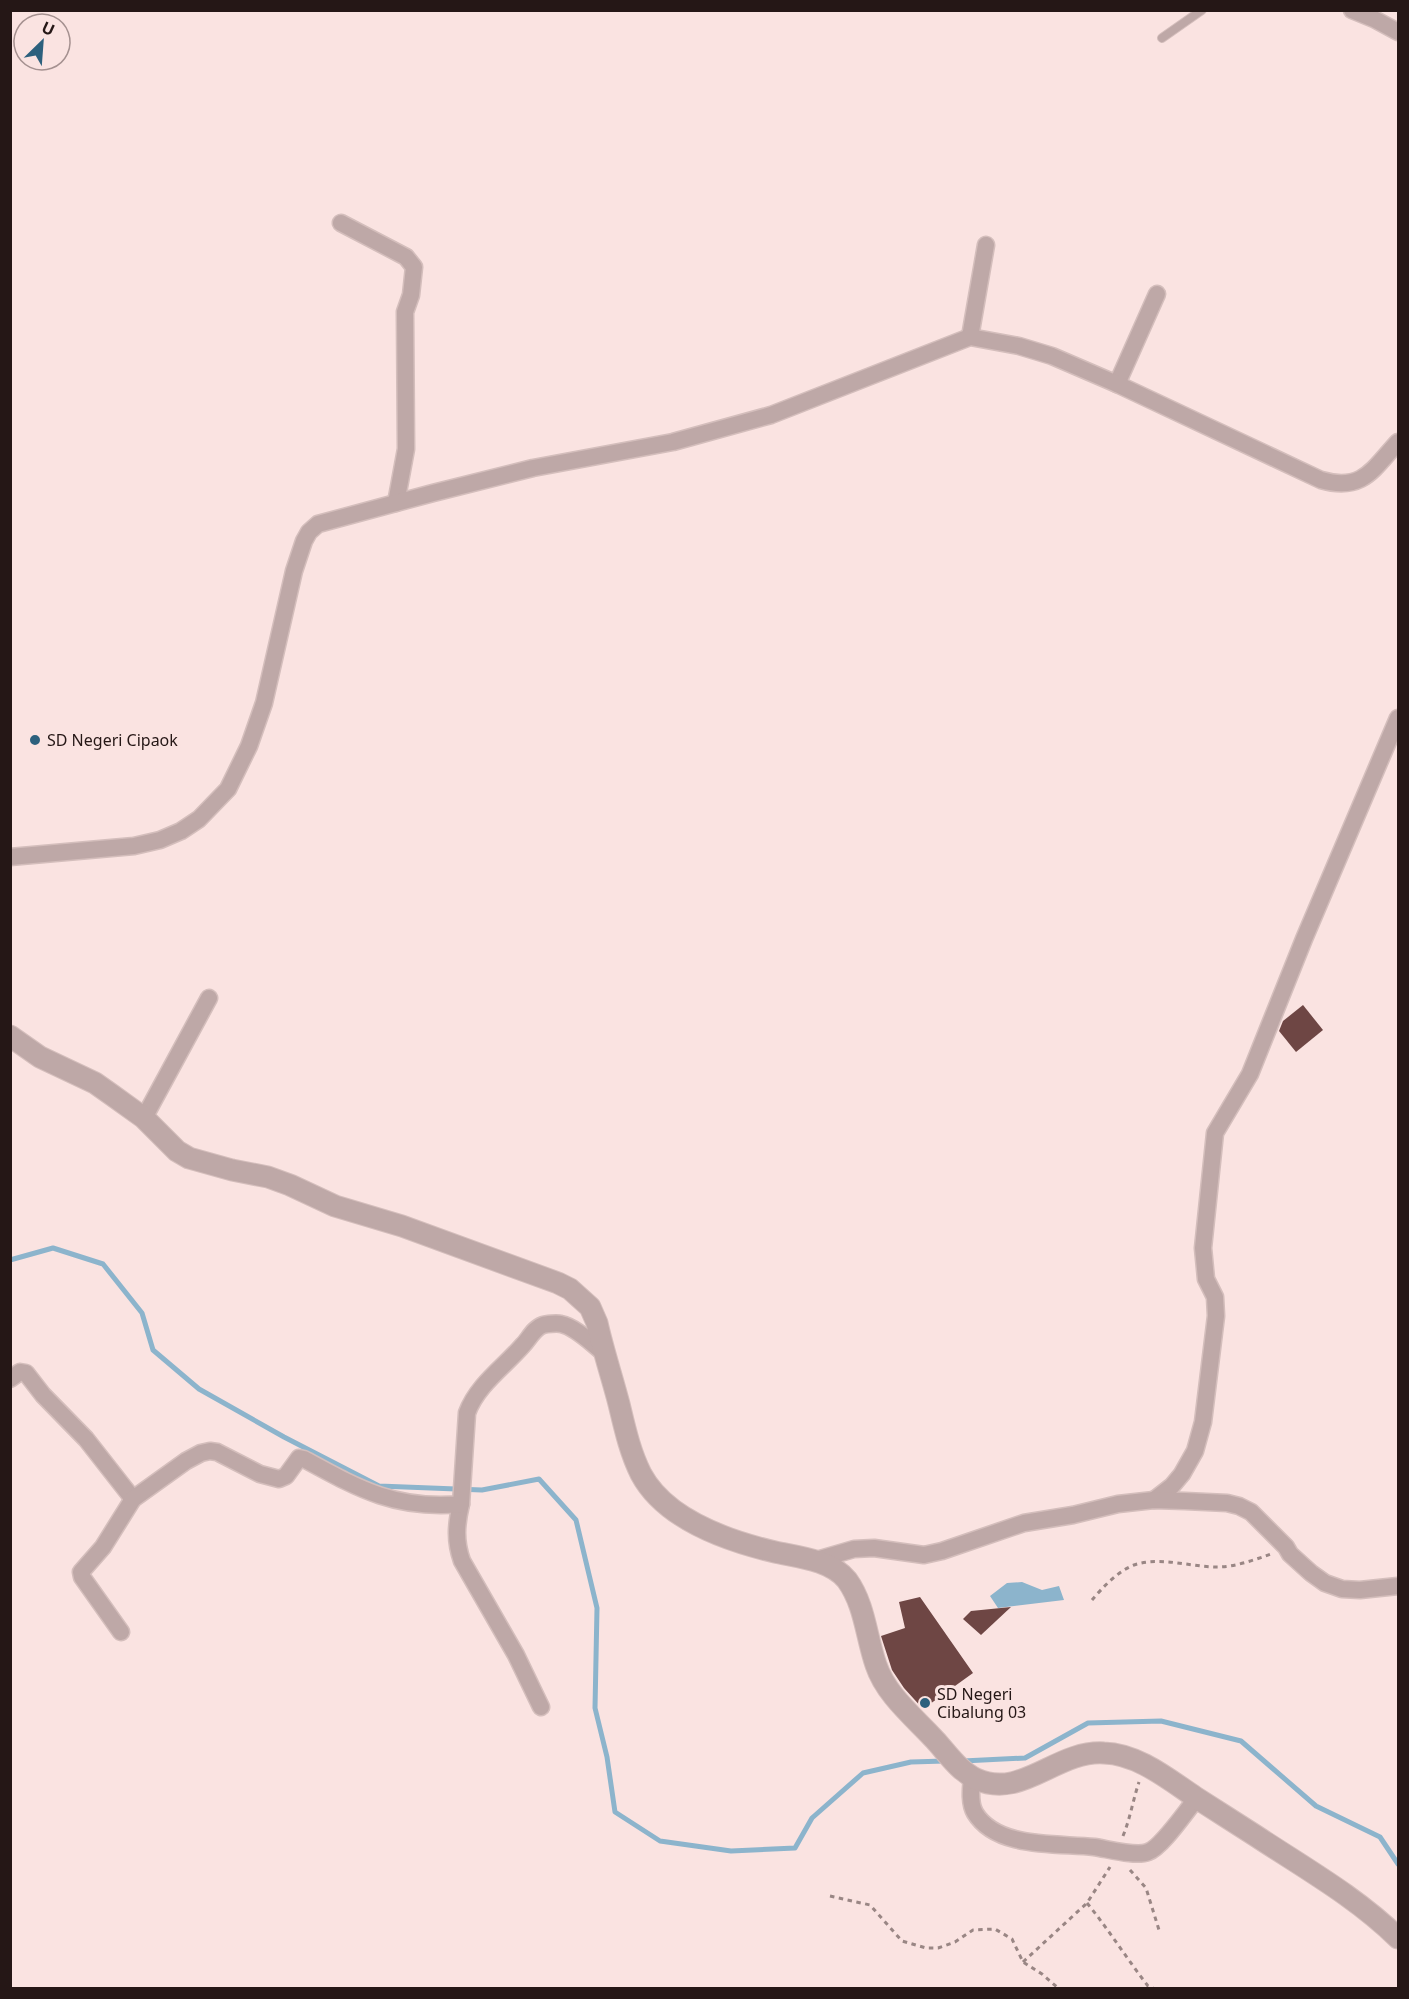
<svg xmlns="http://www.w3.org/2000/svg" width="1409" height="1999" viewBox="0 0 1409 1999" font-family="'Noto Sans',sans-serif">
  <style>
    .water { fill: #8cb4cc }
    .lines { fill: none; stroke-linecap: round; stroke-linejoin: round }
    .stream { stroke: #8cb4cc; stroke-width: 5 }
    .building { fill: #6e4644 }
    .service-casing { stroke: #d4bebc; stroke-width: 10 }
    .minor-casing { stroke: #d4bebc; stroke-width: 19 }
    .tertiary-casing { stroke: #d4bebc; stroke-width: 23 }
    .path { stroke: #998684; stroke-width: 3; stroke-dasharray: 4.5 4.5; stroke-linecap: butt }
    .service { stroke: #bea8a7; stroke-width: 8 }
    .minor { stroke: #bea8a7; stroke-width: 16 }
    .tertiary { stroke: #bea8a7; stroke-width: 21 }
    .poi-dot { fill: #2c607d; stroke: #fae3e1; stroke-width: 2 }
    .labels { text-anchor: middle; stroke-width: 6; stroke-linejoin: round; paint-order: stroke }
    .poi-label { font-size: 16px; fill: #251716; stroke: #fae3e1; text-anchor: start }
  </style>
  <rect width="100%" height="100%" fill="#fae3e1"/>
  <polygon class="water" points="1022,1582 1042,1590 1059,1586 1064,1600 998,1608 990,1596 1007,1583"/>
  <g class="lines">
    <g class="stream">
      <polyline points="10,1260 53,1248 103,1264 142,1313 153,1350 199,1389 284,1437 379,1486 482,1490 539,1479 576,1520 597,1608 595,1708 607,1757 615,1812 660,1841 731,1851 795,1848 812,1818 863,1773 911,1762 945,1761"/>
      <polyline points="963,1761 1025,1758 1088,1723 1161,1721 1241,1741 1316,1806 1380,1837 1398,1864"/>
    </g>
  </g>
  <g class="building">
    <polygon points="1303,1005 1323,1030 1296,1052 1279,1031 1283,1021"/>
    <polygon points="920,1597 973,1673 923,1709 904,1688 892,1670 881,1636 905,1628 899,1602"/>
    <polygon points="1011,1607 981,1635 963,1619 971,1611"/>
  </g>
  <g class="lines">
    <defs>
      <polyline id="service" points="1162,38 1202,10"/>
      <g id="minor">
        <polyline points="1352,10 1374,19 1398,32"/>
        <polyline points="341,223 406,257 414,267 411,295 405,312 406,449 396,503"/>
        <polyline points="970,337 986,245"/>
        <polyline points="1117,384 1157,294"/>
        <path d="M10,857L134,846L160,840L181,831L199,819L228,789L249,746L264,703L294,571L304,541L309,532L318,524L433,493L533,468L673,442L771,415L970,337L1019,346L1052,356L1117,384L1321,480C1363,492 1373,469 1398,442"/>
        <polyline points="144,1118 209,998"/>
        <polyline points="10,1379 20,1372 26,1373 43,1395 86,1439 133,1499"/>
        <polyline points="1154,1500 1172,1486 1182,1474 1195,1451 1203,1422 1216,1316 1215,1297 1206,1279 1203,1248 1215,1133 1250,1074 1304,939 1398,718"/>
        <path d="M461,1504C456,1525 455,1541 462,1561L516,1655L541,1707"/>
        <polyline points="813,1561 854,1549 874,1548 924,1555 942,1551 1024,1523 1073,1515 1118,1504 1154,1500 1185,1501 1227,1503 1239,1506 1251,1512 1286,1547 1290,1554 1311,1573 1325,1583 1342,1589 1360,1590 1398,1586"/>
        <path d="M121,1632L82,1577L81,1572L103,1547L133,1499L186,1461L201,1453L210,1451L217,1452L260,1474L279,1479L286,1476L299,1458L304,1459C359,1489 396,1510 461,1504L467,1413C477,1385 504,1367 523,1345C529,1339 534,1328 543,1325C546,1324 557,1323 561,1324C576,1327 592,1344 604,1353"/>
        <path d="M972,1777C971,1788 969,1803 975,1813C997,1849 1057,1843 1094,1847C1108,1849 1136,1857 1148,1852C1162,1847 1186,1811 1197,1798"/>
      </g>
      <path id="tertiary" d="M10,1036L40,1057L95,1083L112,1095L144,1118L177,1151L189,1158L232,1170L268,1177L290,1185L335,1206L402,1226L558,1283L570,1289L590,1307L597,1323C603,1350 612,1377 619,1404C625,1429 630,1452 641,1474C665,1519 728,1541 775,1552C798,1557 831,1560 847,1580C865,1605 866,1636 876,1665C886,1695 914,1717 935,1740C947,1753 959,1771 976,1779C1022,1800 1056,1750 1104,1753C1138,1754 1168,1779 1195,1797C1215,1810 1236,1823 1256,1836C1306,1869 1356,1897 1398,1938"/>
    </defs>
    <use href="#service" class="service-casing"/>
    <use href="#minor" class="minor-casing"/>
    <use href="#tertiary" class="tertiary-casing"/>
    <g class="path">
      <path d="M1092,1600C1103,1587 1118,1571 1134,1565C1160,1556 1190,1567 1217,1567C1235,1567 1254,1560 1271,1554"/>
      <path d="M1123,1836C1130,1819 1133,1800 1139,1782"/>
      <polyline points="1130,1870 1146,1888 1159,1930"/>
      <polyline points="830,1896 870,1905 902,1941 926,1948 938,1948 955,1942 973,1930 995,1929 1012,1939 1023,1962 1042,1974 1058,1988"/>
      <path d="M1087,1903C1109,1930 1127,1959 1148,1986L1153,1988"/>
      <polyline points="1023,1962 1087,1903 1110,1867"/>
    </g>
    <use href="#service" class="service"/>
    <use href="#minor" class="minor"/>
    <use href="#tertiary" class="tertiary"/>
  </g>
  <g class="poi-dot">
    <circle cx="35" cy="740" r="6"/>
    <circle cx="925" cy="1703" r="6"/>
  </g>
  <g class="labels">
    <g class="poi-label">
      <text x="47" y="746">SD Negeri Cipaok</text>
      <text x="937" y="1700">SD Negeri<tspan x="937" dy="18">Cibalung 03</tspan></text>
    </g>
  </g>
  <rect width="1409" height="1999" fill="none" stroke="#251716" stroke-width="24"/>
  <g transform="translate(42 42) rotate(25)"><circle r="28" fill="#fae3e1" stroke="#a59190" stroke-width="1.5"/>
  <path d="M0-4.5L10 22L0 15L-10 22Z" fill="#2c607d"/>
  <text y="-9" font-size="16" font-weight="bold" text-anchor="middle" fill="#251716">U</text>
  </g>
</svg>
